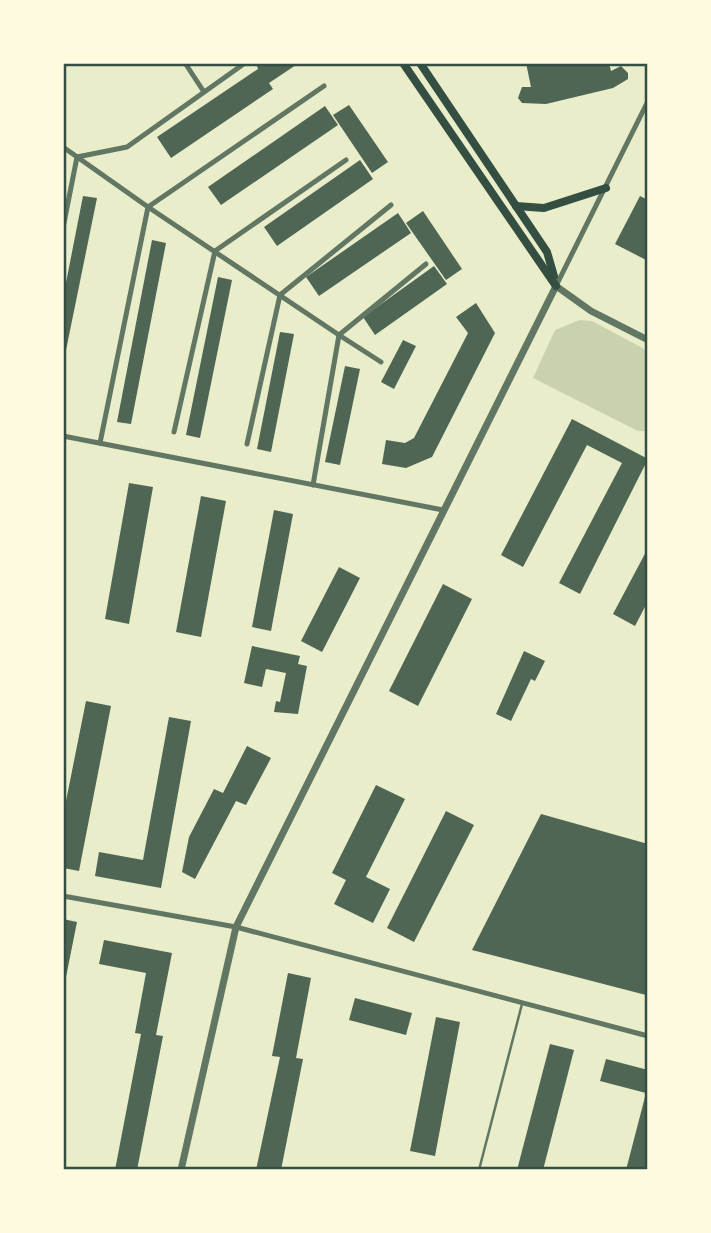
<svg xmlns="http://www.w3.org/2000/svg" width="711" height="1233" viewBox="0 0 711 1233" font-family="'Archivo Narrow',sans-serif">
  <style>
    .green { fill: #cad2ad }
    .building { fill: #4f6655 }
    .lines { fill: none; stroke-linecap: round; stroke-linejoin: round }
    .service { stroke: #617663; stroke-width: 2.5 }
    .minor { stroke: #617663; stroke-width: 5 }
    .tertiary { stroke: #617663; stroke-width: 7 }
    .secondary { stroke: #344e41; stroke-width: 8 }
    .neatline { fill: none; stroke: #344e41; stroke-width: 2.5 }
  </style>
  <rect width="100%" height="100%" fill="#e9edc9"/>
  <polygon class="green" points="580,320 592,321 648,351 648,431 638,431 533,378 555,330"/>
  <g class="building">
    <polygon points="299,63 269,83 273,89 171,158 157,137 258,69 256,63"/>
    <polygon points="526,63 609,63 611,71 621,66 628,73 628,79 613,88 546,104 522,103 518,98 522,87 531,87"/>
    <polygon points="349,105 388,162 372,173 333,115"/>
    <polygon points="325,106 338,125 221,205 208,187"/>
    <polygon points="360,160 373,179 277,246 264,227"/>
    <polygon points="83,196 97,198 63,365 63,298"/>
    <polygon points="640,196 648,200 645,213 648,214 648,261 615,244"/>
    <polygon points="423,211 462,269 446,280 406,223"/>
    <polygon points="398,213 411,233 319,296 306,277"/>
    <polygon points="152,240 166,243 131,424 117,422"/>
    <polygon points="434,266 447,284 375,335 363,317"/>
    <polygon points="218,277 232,280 200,438 186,435"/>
    <polygon points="476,303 495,333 432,457 406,468 382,464 386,440 405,443 414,438 468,333 456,317"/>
    <polygon points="280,332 294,334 271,452 257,449"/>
    <polygon points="403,340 416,346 394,389 381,382"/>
    <polygon points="345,366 360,369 340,465 325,462"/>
    <polygon points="572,419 648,459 580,594 559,583 622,463 587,445 523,567 501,555"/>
    <polygon points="129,483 153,487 129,624 105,619"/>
    <polygon points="201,496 226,501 201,637 176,632"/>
    <polygon points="274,510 293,514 271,631 252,627"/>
    <polygon points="648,548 648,601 635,626 613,614"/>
    <polygon points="339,567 360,578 322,652 301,641"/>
    <polygon points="443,584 472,599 418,706 389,691"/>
    <polygon points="252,646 300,656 298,664 307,666 298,714 274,712 276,701 280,702 286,673 266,669 262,687 244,683"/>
    <polygon points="524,651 545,661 535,681 531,679 511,721 496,714"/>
    <polygon points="86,701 111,706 79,871 63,868 63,816"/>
    <polygon points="169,717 191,721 161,888 95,876 99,852 143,860"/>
    <polygon points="247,746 271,758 246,805 236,801 195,879 182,872 189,837 214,789 223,793"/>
    <polygon points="376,785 405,799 366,877 390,889 373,923 334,904 346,880 332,873"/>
    <polygon points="446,811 474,825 414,942 387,928"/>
    <polygon points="541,814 648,844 646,995 472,950"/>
    <polygon points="63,919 77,922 64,987 63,987"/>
    <polygon points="104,940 172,953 156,1035 163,1036 137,1170 115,1170 141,1034 135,1033 146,973 99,964"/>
    <polygon points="288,973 311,978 296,1058 303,1059 281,1170 256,1170 280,1057 272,1056"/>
    <polygon points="355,998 412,1013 406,1035 349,1020"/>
    <polygon points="436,1017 460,1022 435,1156 410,1151"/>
    <polygon points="550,1044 574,1050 543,1170 517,1170"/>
    <polygon points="606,1059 648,1070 648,1170 626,1170 646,1093 600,1081"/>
  </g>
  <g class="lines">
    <polyline class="service" points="479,1170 522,1004"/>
    <g class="minor">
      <polyline points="185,63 204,92"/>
      <polyline points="63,147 148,207 100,443"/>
      <polyline points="63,228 77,157 127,147 245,63"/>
      <polyline points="556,286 648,101"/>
      <polyline points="381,362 339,335 426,264"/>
      <polyline points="174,432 215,251 346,160"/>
      <polyline points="63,436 443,510"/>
      <polyline points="247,444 280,295 391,205"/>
      <polyline points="313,485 339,335 148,207 324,86"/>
      <polyline points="63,896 236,927 648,1036"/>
    </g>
    <polyline class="tertiary" points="181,1170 236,927 556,286 591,311 648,340"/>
    <g class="secondary">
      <polyline points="403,63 556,286"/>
      <polyline points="420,63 547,252 554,276"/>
      <polyline points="516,206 544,208 606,188"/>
    </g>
  </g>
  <rect width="711" height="1233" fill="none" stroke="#fefae0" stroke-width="130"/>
  <rect x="65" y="65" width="581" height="1103" class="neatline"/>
</svg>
